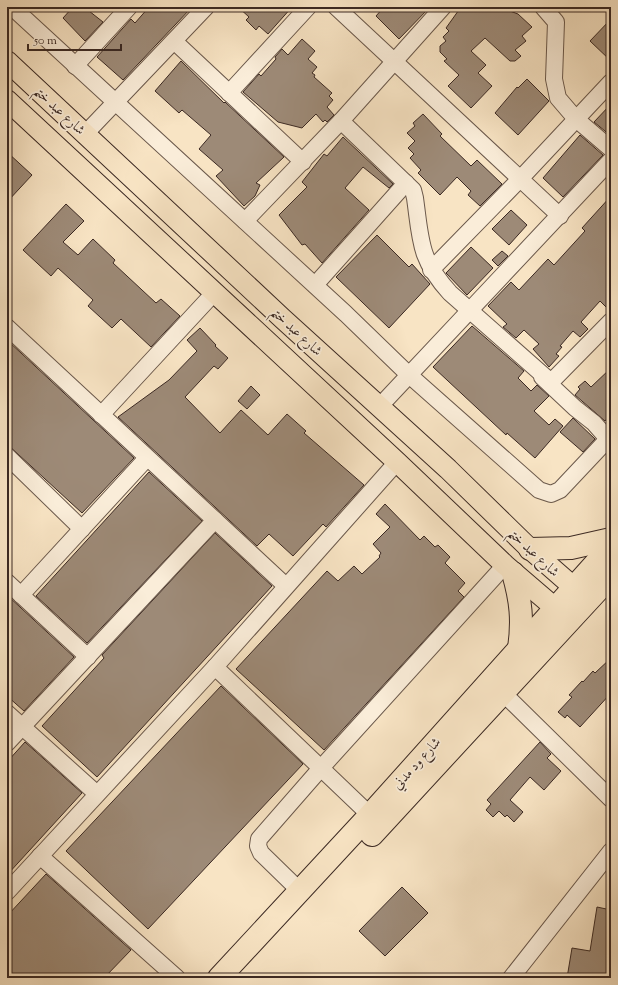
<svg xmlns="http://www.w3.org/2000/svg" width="618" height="985" viewBox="0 0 618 985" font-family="'Sorts Mill Goudy',Amiri,serif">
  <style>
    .building { fill: #9d8a77; stroke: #3b2923 }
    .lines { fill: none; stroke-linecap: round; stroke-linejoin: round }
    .minor-casing { stroke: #6a584b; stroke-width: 18 }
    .major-casing { stroke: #3b2923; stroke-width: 22 }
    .highway-casing { stroke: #3b2923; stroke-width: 24 }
    .minor { stroke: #faedd9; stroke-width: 16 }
    .major { stroke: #f8e4c4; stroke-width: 20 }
    .highway { stroke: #f8e4c4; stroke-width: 22 }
    .labels { text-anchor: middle; stroke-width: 3.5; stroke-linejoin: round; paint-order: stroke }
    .street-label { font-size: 14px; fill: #3b2923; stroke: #faedd9 }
  </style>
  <rect width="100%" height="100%" fill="#f8e4c4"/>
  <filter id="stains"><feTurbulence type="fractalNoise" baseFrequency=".005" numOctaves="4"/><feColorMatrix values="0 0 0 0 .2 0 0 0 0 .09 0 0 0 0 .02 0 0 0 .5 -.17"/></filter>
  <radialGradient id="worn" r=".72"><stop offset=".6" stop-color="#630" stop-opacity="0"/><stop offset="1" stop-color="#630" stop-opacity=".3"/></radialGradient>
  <g class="building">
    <polygon points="73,7 84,7 103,22 85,41 63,18"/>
    <polygon points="149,7 192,7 123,80 97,57 131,19 135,23"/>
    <polygon points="238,7 292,7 268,34 259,26 256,30 246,20 249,17"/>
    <polygon points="384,7 430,7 399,39 376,16"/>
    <polygon points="461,7 499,7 518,14 532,27 522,36 526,41 515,50 521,56 515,61 510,61 485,38 471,51 486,65 478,73 492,86 471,108 448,86 459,75 444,61 447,59 440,52 440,46 446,41 443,37 449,31 446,28"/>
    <polygon points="611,19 611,61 590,41"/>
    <polygon points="302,39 315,51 308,59 317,67 312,73 315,75 314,77 332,93 329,96 333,100 327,107 334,115 327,122 325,120 323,122 316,114 302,128 278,122 243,92 259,74 261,76 276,59 275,57 282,49 288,55"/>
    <polygon points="181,61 224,103 225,102 284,157 256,183 260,185 255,196 244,206 216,176 223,170 199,149 211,135 182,110 179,113 155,91"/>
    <polygon points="527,79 549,101 518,135 495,113 517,87 518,88"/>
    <polygon points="611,104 611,136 594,122"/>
    <polygon points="423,114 442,134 440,136 471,166 477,160 502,184 480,206 468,195 471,191 457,177 440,195 418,173 421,170 410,158 414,154 408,148 415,141 407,133 415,126 413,123"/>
    <polygon points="580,135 603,155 563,197 543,178"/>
    <polygon points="343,137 393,184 389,188 363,167 345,188 369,210 322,263 305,244 302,245 279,215 307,187 302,182 324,154 327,156"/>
    <polygon points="7,152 32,175 7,202"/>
    <polygon points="611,196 611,312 600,301 581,322 588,329 580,337 573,331 560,346 562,347 556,354 559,356 549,367 533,349 539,344 524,330 516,338 503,327 507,324 488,306 511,282 519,290 548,259 554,265 585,231 582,228"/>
    <polygon points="66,204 84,221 63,242 78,255 93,239 115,260 113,263 156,303 161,299 180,316 151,347 121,319 112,328 88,306 93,300 58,268 51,276 23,250"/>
    <polygon points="511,210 527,225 509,245 492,229"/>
    <polygon points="377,235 409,267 412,264 430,284 389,328 336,277"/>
    <polygon points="471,247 493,268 467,295 446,273"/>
    <polygon points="502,251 508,256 498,266 492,260"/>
    <polygon points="472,326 524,371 518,378 531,391 537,385 549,396 534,411 549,425 555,419 563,426 535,458 507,433 506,435 433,367"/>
    <polygon points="200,328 216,345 215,346 228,358 218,369 214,366 185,397 220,433 241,410 268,435 287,414 306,431 304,433 364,485 326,527 323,524 293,556 269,534 257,546 118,417 169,380 197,351 187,340"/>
    <polygon points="7,340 134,458 82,513 7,444"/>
    <polygon points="611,368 611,414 605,421 575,395 580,389 578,387 585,381 591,387"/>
    <polygon points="251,386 260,395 247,409 238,401"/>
    <polygon points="573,418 595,439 583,452 560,432"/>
    <polygon points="149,472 202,521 87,643 36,596"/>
    <polygon points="385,504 420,540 424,536 435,547 438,545 450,557 445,563 465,583 458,591 464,597 324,750 236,669 327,571 338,581 354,566 362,574 380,557 379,556 381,553 373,544 390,527 376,514"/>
    <polygon points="215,533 272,586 97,777 42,726 104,658 102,655"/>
    <polygon points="7,595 74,657 24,711 7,696"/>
    <polygon points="611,658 611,693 580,727 567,715 565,718 558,712 572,697 569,695 582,681 583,682 593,671 595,673"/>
    <polygon points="221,686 303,764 148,929 66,851"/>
    <polygon points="25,742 82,793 7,875 7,762"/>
    <polygon points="540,742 551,754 547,758 561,771 544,790 530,777 510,800 523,812 514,822 507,815 505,817 499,811 493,817 486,810 491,804 487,800"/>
    <polygon points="46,874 131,950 104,978 7,978 7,916"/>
    <polygon points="402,887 428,913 385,956 359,931"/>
    <polygon points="597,907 611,910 611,978 567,978 572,948 590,951"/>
  </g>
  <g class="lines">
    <defs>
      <g id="minor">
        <polyline points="12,7 346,314 408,374 539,490 551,494 560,490 608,439"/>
        <polyline points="336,7 560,216"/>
        <polyline points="543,7 556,22 554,79 558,98 576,119 611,149"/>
        <polyline points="174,41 303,162"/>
        <polyline points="75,66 129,7"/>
        <polyline points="229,93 308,7"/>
        <path d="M341,121L413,190L415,198C421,241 419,259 450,293L551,382L611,321"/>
        <polyline points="85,134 206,7"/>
        <polyline points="245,221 341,121 443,7"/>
        <polyline points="431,270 521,178 611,82"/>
        <polyline points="315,285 406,183"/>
        <polyline points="7,327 286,586"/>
        <polyline points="542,377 575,408 594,423 608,439 611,437"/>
        <polyline points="379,407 611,160"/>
        <polyline points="101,415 214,293"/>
        <polyline points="7,456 82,529"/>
        <polyline points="7,582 88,657"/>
        <polyline points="21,595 147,458"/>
        <polyline points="215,667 370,815"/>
        <polyline points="503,693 611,799"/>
        <polyline points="7,713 97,794"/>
        <polyline points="7,743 215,520"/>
        <polyline points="40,856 177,978"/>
        <polyline points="300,891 261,853 258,846 259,839 321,768 505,565"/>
        <polyline points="7,892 215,667 397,462"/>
        <polyline points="511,978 611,851"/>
      </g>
      <g id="major">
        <polyline points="7,61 283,319 448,469 530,549 586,598"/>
        <polyline points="7,100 397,462 505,565 568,619"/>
      </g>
      <g id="highway">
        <polyline points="530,549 571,548 611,539"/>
        <path d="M513,573C521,601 523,620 519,649"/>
        <polyline points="372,835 611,576"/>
        <polyline points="219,978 370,815 611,546"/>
      </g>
    </defs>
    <use href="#minor" class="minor-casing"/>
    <use href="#major" class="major-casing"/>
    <use href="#highway" class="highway-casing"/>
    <use href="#minor" class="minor"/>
    <use href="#major" class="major"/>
    <use href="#highway" class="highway"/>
  </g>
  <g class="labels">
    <g class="street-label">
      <text transform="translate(60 110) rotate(43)" y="5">شارع عبد ختم</text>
      <text transform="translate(297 331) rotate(43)" y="5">شارع عبد ختم</text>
      <text transform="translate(534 552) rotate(43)" y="5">شارع عبد ختم</text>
      <text transform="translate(416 763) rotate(-48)" y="5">شارع ود مدني</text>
    </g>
  </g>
  <rect width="618" height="985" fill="none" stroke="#f8e4c4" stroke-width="24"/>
  <rect x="8" y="8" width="602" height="969" fill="none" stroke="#3b2923" stroke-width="2"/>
  <rect x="12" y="12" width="594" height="961" fill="none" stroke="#3b2923"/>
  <path d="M28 44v6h93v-6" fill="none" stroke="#3b2923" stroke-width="2"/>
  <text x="34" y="44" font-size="12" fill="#3b2923" stroke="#faedd9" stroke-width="3" paint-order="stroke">50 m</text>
  <rect width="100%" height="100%" filter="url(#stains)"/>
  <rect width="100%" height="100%" fill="url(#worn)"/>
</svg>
